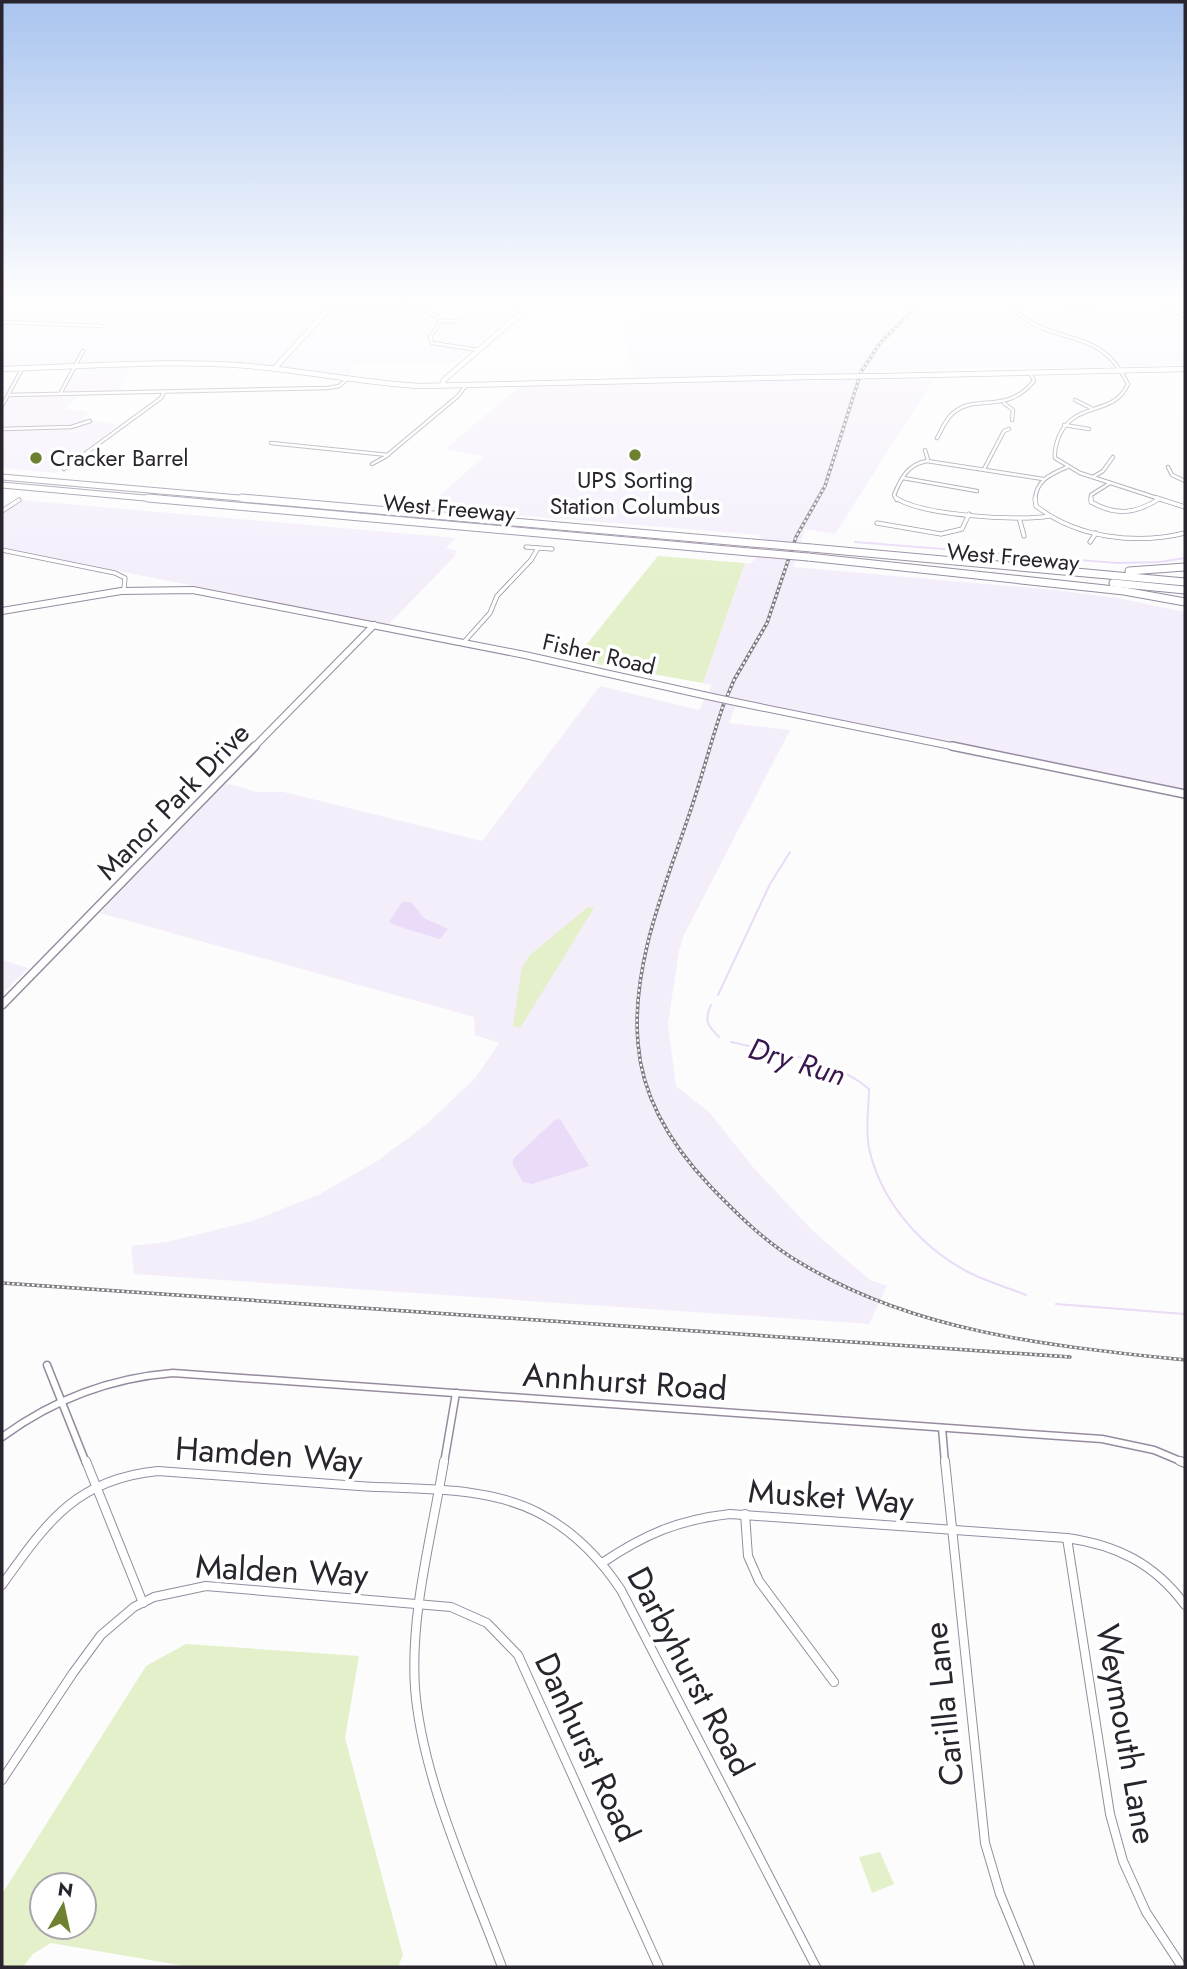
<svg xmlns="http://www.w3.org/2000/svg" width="1187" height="1969" viewBox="0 0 1187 1969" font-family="Jost,sans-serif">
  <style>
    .built { fill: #f4eefb }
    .green { fill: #e4f0ca; fill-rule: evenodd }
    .water { fill: #eadbf9 }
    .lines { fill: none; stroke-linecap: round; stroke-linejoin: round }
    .stream { stroke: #eadbf9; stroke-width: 2 }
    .street-far3-casing { stroke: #968ba0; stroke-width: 4.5 }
    .street-far2-casing { stroke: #968ba0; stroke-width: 5 }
    .street-far1-casing { stroke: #968ba0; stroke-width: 9 }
    .street-casing { stroke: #968ba0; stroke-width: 10 }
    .secondary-far2-casing { stroke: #968ba0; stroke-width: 6 }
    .secondary-far1-casing { stroke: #968ba0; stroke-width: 8 }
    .secondary-casing { stroke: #968ba0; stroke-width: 10 }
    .highway-far1-casing { stroke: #968ba0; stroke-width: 7 }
    .highway-casing { stroke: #968ba0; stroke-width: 9 }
    .street-far3 { stroke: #fff; stroke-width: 2.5 }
    .street-far2 { stroke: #fff; stroke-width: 3.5 }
    .street-far1 { stroke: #fff; stroke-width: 6 }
    .street { stroke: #fff; stroke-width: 8 }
    .secondary-far2 { stroke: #fff; stroke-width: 4.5 }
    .secondary-far1 { stroke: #fff; stroke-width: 6 }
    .secondary { stroke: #fff; stroke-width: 7 }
    .highway-far1 { stroke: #fff; stroke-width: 5 }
    .highway { stroke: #fff; stroke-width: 7 }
    .rail-casing { stroke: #7d7a80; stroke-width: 3.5 }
    .rail { stroke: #fff; stroke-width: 2; stroke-dasharray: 2.5; stroke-linecap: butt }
    .secondary-bridge-far1-casing { stroke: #968ba0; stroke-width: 6; stroke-linecap: butt }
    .secondary-bridge-casing { stroke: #968ba0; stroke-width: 8; stroke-linecap: butt }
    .highway-bridge-casing { stroke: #968ba0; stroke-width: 9; stroke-linecap: butt }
    .secondary-bridge-far1 { stroke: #fff; stroke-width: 4.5 }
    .secondary-bridge { stroke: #fff; stroke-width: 6 }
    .highway-bridge { stroke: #fff; stroke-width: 7 }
    .poi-dot { fill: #6e8131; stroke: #fff; stroke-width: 2.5 }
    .labels { text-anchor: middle; stroke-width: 7; stroke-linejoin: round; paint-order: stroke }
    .far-poi-label { font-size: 23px; fill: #29242d; stroke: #fff; text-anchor: start }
    .far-street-label { font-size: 23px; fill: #29242d; stroke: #fff }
    .street-label { font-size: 28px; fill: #29242d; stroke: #fff }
    .water-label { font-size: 30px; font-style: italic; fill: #381750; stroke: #fff }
    .near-street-label { font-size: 33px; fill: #29242d; stroke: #fff }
  </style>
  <rect width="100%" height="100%" fill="#fcfcfc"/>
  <g class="built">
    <polygon points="2,303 533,303 519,316 512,315 456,362 355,365 346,380 278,369 203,365 132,366 118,393 60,394 74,368 2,369"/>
    <polygon points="652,303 1185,303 1185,365 879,370 880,381 934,379 835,534 805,529 793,567 1056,590 1118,598 1185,612 1185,794 737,702 729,723 790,730 684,935 679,951 668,1024 676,1086 710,1113 752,1166 813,1231 870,1280 887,1286 869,1324 134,1274 131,1246 167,1242 252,1221 320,1194 377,1161 427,1124 476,1077 499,1043 475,1035 474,1017 100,913 226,783 257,792 284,792 482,841 600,686 699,710 712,685 703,683 745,563 750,564 756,558 761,535 426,508 484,456 445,449 519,387 815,380 813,384 819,383 820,373 634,379 624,329"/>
    <polygon points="79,396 64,409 89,412 84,418 118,425 56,473 2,468 2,413 11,397"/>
    <polygon points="21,500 456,538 446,548 456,550 455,556 389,624 2,548 2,513"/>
    <polygon points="2,960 28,968 2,994"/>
  </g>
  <g class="green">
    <polygon points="658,556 745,563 703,683 574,660"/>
    <polygon points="588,907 594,908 527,1017 520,1028 513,1026 522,967 530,955"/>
    <path d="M186,1644L359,1656L345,1738L403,1955L398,1967H191L51,1943L33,1954L23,1967H2V1894L146,1666ZM42,1885H84V1927H42Z"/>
    <polygon points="880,1852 894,1884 872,1893 859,1857"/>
  </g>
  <g class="water">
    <polygon points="402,902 411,902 424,918 448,929 440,939 394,925 389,922"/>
    <polygon points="560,1119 589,1166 532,1184 523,1182 513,1165 513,1159 555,1120"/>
  </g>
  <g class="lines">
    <g class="stream">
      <polyline points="855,542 1117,563 1160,562 1185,558"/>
      <polyline points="718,995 770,884 790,852"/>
      <path d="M711,1005C704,1021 707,1025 719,1037"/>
      <path d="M731,1042C775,1053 833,1058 869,1089C869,1108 865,1129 869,1148C880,1200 920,1246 966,1271C985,1281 1006,1287 1026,1295"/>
      <polyline points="1056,1304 1185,1314"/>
    </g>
    <defs>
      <g id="street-far3">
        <path d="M1017,303V313C1061,348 1099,325 1128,384C1114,417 1075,400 1059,436C1056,444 1054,450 1055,458L1080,473L1163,500"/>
        <polyline points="1066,303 1097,303"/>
        <polyline points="1162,303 1185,317"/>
        <path d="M332,307C369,305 408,296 440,319V324L430,337L432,343L479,350"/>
        <polyline points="441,321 458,321"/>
        <polyline points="2,322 101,326"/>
        <polyline points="60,394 83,351"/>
        <polyline points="8,395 328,388 339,386 346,380"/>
        <polyline points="1075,400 1093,409"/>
        <polyline points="1004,403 1013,410 1012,420"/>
        <polyline points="2,406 22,369"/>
        <polyline points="1064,425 1089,429"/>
        <polyline points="2,429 71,427 90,421"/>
        <path d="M937,438C942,430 945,420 952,414C976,392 1005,416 1034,381L1030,372"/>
        <polyline points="271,443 388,455"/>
        <polyline points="925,450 928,460"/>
        <polyline points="372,464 385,457 458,396 466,385"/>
        <polyline points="1168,467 1172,475 1185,481"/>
        <polyline points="64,469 161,398 164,392"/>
        <polyline points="984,469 1004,431 1009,429"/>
        <polyline points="1093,477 1103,471 1113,457"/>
        <polyline points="903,478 977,491"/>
        <path d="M897,500L894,495C901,478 908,464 927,461L1043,479"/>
        <path d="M1035,500C1036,480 1051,474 1067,467"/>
        <polyline points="1091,500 1091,495 1110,483"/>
      </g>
      <g id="street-far2">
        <path d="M896,498C921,515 1018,522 1049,516"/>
        <path d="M1035,498L1036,506C1077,538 1135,545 1185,533"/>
        <path d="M1091,498V502C1116,516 1135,514 1159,499"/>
        <polyline points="1157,498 1185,507"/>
        <polyline points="2,511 19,500"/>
        <polyline points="1020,521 1024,536"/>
        <polyline points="877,523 941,534 962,529 969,514"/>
        <polyline points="1090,542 1096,533"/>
        <polyline points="526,547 552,549"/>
        <polyline points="2,550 115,573 125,578 124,589"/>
        <polyline points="464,642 490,613 497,596 531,560 538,548"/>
      </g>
      <g id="street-far1">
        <polyline points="47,1365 86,1463"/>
        <polyline points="942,1428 945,1463"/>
        <path d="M2,1437C54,1399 109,1378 173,1373L1102,1439L1154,1450L1185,1463"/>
        <polyline points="444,1463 456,1393"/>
      </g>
      <g id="street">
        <polyline points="86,1461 143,1603"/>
        <path d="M444,1461C432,1535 410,1613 415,1688C422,1779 470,1881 502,1967"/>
        <polyline points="945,1461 985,1843 1000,1894 1030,1967"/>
        <polyline points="1180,1461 1185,1463"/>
        <polyline points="745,1514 748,1556 759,1581 834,1682"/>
        <polyline points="1067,1538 1110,1814 1123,1861 1146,1912 1182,1967"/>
        <path d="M602,1563C645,1534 678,1520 730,1514L1067,1538C1117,1545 1155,1564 1185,1605"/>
        <path d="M2,1585C47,1522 76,1479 158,1471C225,1476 292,1481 359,1486C417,1490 483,1485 537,1512C573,1530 599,1557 621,1590L816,1967"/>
        <polyline points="2,1780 73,1673 101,1635 134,1607 154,1597 206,1586 451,1607 487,1623 518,1655 659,1967"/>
      </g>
      <g id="secondary-far2">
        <path d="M2,369C80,367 158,360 236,365C298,369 359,383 421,386L810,377"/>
        <polyline points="274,369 334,303"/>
        <polyline points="884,376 1185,369"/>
        <polyline points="442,385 444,380 533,303"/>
      </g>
      <g id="secondary-far1">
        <polyline points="2,611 121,591 193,590 525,655 703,695"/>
        <polyline points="740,703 961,748"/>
        <polyline points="253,748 374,625"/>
      </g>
      <g id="secondary">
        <polyline points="952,746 1185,794"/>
        <polyline points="2,1005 255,746"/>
      </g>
      <g id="highway-far1">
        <polyline points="2,477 261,500"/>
        <polyline points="2,485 167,500"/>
      </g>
      <g id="highway">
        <polyline points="148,498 749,552"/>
        <polyline points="242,498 752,543"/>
        <polyline points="811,548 1185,582"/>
        <polyline points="808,557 1124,591 1185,602"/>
        <polyline points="1129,571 1185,567"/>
        <polyline points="1113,583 1185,590"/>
      </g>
    </defs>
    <use href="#street-far3" class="street-far3-casing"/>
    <use href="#street-far2" class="street-far2-casing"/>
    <use href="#street-far1" class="street-far1-casing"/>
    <use href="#street" class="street-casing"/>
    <use href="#secondary-far2" class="secondary-far2-casing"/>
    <use href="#secondary-far1" class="secondary-far1-casing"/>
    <use href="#secondary" class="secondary-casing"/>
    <use href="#highway-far1" class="highway-far1-casing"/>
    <use href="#highway" class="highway-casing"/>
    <use href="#street-far3" class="street-far3"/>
    <use href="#street-far2" class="street-far2"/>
    <use href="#street-far1" class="street-far1"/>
    <use href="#street" class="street"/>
    <use href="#secondary-far2" class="secondary-far2"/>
    <use href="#secondary-far1" class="secondary-far1"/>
    <use href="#secondary" class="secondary"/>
    <use href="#highway-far1" class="highway-far1"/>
    <use href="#highway" class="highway"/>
    <defs>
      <g id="rail">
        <path d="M920,303L880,343L861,372L825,486L796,537L767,623L734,680L723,706C711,741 702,777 690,812C666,884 631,965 638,1043C642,1098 673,1147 710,1186C737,1214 765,1242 799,1262C915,1333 1052,1346 1185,1360"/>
        <polyline points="2,1283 1070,1357"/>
      </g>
    </defs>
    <use href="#rail" class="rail-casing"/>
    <use href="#rail" class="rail"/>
    <defs>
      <polyline id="secondary-bridge-far1" points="810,377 884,376"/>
      <polyline id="secondary-bridge" points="703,695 740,703"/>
      <g id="highway-bridge">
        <polyline points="752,543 811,548"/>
        <polyline points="749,552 808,557"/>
      </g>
    </defs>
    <use href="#secondary-bridge-far1" class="secondary-bridge-far1-casing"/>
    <use href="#secondary-bridge" class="secondary-bridge-casing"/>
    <use href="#highway-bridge" class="highway-bridge-casing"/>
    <use href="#secondary-bridge-far1" class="secondary-bridge-far1"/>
    <use href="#secondary-bridge" class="secondary-bridge"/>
    <use href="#highway-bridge" class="highway-bridge"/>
  </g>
  <linearGradient id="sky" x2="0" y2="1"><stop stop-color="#a9c4ef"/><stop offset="0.52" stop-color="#fefefe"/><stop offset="1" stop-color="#fefefe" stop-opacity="0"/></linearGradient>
  <rect width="1187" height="579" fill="url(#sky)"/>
  <g class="poi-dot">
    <circle cx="635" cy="455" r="7"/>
    <circle cx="36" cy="458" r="7"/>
  </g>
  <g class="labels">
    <g class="far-poi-label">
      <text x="50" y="466">Cracker Barrel</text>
      <text x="635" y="488" text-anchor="middle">UPS Sorting<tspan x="635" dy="26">Station Columbus</tspan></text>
    </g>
    <g class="far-street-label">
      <text transform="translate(449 508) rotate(5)" y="8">West Freeway</text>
      <text transform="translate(1013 557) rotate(5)" y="8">West Freeway</text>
      <text transform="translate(599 654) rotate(13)" y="8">Fisher Road</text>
    </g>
    <g class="street-label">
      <text transform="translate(173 801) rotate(-46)" y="10">Manor Park Drive</text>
    </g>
    <g class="water-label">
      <text transform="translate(797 1062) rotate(17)" y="10">Dry Run</text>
    </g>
    <g class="near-street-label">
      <text transform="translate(625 1381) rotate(4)" y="12">Annhurst Road</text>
      <text transform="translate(269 1454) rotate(4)" y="12">Hamden Way</text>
      <text transform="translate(831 1496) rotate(4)" y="12">Musket Way</text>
      <text transform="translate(282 1570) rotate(3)" y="12">Malden Way</text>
      <text transform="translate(691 1671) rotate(62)" y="12">Darbyhurst Road</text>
      <text transform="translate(943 1704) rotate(-96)" y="12">Carilla Lane</text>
      <text transform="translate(1127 1734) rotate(80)" y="12">Weymouth Lane</text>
      <text transform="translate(588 1747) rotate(65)" y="12">Danhurst Road</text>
    </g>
  </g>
  <rect width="1187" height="1969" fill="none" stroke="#29242d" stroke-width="7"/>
  <g transform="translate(63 1906) rotate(9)"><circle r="33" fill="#ffffff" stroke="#a9a7ab" stroke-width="2"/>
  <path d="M0-5L12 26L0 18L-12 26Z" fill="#6e8131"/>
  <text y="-10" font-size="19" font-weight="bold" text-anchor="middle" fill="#29242d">N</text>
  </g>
</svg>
